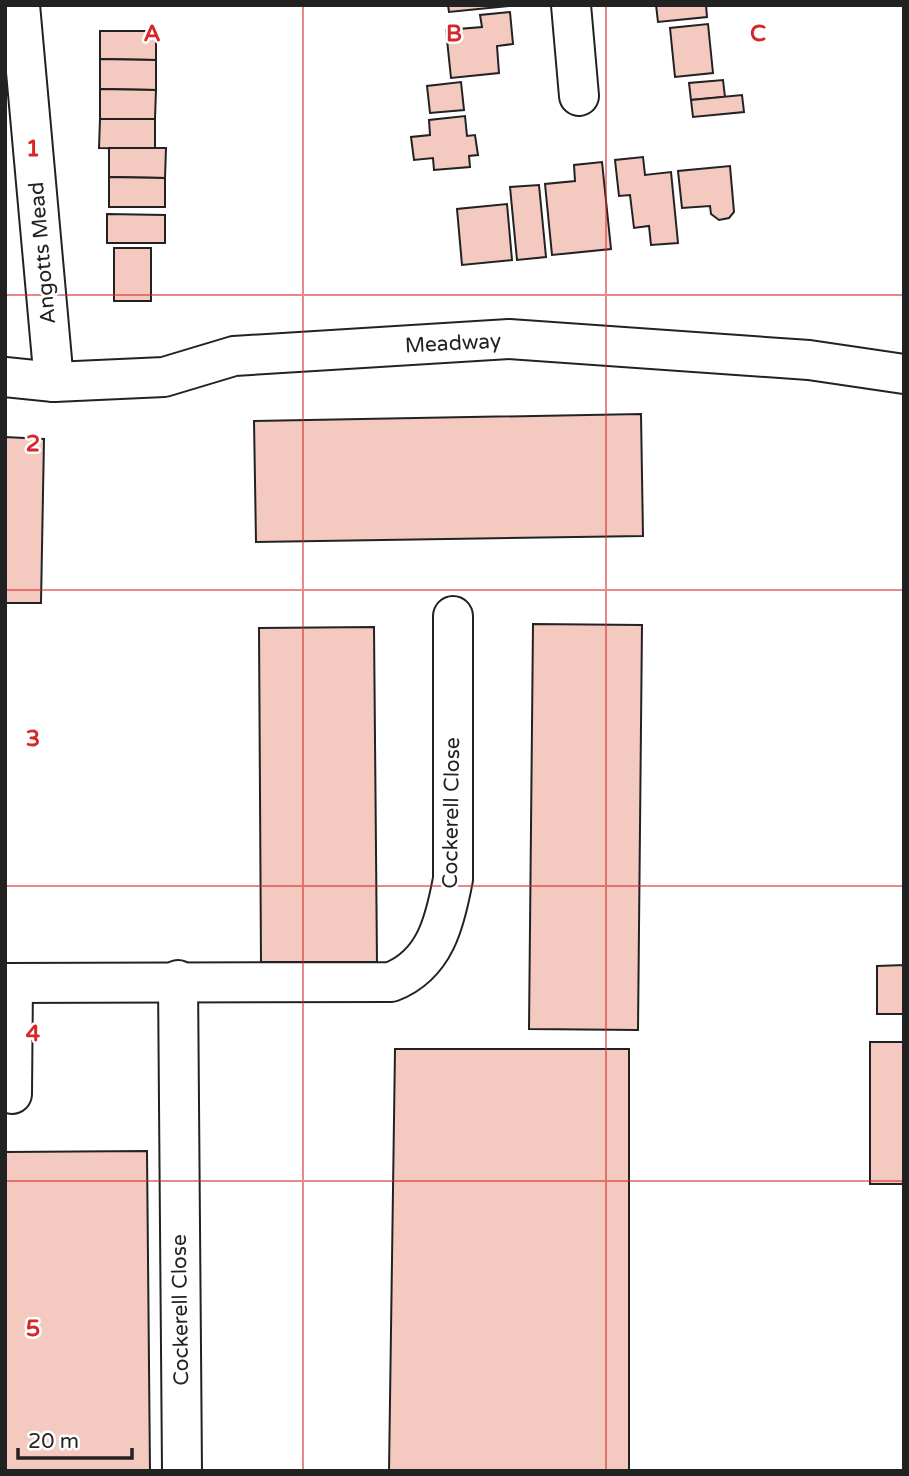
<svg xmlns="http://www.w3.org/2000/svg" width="909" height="1476" viewBox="0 0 909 1476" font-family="'Varela Round',sans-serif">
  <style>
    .building { fill: #f3c9c0; stroke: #222; stroke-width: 2 }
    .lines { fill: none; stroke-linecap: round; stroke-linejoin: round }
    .minor-casing { stroke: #222; stroke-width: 42 }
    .minor { stroke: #fff; stroke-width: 38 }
    .grid { fill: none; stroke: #d62828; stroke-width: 2; stroke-opacity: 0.55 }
    .labels { text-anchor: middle; stroke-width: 5; stroke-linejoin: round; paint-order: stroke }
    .street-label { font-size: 21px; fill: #222; stroke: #fff }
    .grid-label { font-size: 23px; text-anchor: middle; font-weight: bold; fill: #d62828; stroke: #fff; stroke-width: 5; stroke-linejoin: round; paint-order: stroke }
  </style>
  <rect width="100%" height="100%" fill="#fff"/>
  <g class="building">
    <polygon points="448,5 508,5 508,6 449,12"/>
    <polygon points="656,5 706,5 707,17 658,22"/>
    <polygon points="510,12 513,44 497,46 499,73 451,78 446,30 482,27 480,15"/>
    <polygon points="708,24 713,73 675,77 670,28"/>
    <polygon points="100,31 156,31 156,60 100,59"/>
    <polygon points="100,59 156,60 156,90 100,89"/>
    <polygon points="723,80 725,97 691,100 689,83"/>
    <polygon points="461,82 464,110 430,113 427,86"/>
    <polygon points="100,89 156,90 155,119 100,119"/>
    <polygon points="742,95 744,112 693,117 691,100"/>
    <polygon points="465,116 467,136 475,135 478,155 469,156 470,167 434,170 433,158 414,160 411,137 430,135 429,120"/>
    <polygon points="100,119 155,119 155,149 99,148"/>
    <polygon points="109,148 166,148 165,178 109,177"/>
    <polygon points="643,157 645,175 671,172 678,243 651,245 649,226 634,228 630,195 619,196 615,160"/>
    <polygon points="602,162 611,249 552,255 545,184 575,181 574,165"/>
    <polygon points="730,166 734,212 729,218 719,220 711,214 710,206 682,208 678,171"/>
    <polygon points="109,177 165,178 165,207 109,207"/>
    <polygon points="539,185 546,257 517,260 510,187"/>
    <polygon points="507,204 512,260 462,265 457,209"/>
    <polygon points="107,214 165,215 165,243 107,243"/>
    <rect x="114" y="248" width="37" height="53"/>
    <polygon points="641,414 643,536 256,542 254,421"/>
    <polygon points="5,437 44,439 41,603 5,603"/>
    <polygon points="533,624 642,625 638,1030 529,1029"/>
    <polygon points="374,627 377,962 261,962 259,628"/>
    <polygon points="904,965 904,1014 877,1014 877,966"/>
    <rect x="870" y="1042" width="34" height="142"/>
    <polygon points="395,1049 629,1049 629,1471 389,1471"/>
    <polygon points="147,1151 150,1471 5,1471 5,1152"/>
  </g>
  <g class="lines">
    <defs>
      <g id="minor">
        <polyline points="20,5 54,382"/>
        <polyline points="571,5 579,96"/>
        <polyline points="5,377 54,382 164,377 234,356 509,339 809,360 904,374"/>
        <polyline points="178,980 182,1471"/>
        <path d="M5,983L391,982C435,965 445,922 453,879V616"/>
        <polyline points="12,1094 13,983"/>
      </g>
    </defs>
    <use href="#minor" class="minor-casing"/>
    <use href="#minor" class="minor"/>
  </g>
  <path class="grid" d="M303,5V1471M606,5V1471M5,295H904M5,590H904M5,886H904M5,1181H904"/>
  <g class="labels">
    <g class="street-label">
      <text transform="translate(42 253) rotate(-95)" y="7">Angotts Mead</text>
      <text transform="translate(453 343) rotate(-3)" y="7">Meadway</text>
      <text transform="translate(451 813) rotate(-89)" y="7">Cockerell Close</text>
      <text transform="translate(180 1310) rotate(-91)" y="7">Cockerell Close</text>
    </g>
  </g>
  <g class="grid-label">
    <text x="152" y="41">A</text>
    <text x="454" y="41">B</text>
    <text x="758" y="41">C</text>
    <text x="33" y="156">1</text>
    <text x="33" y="451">2</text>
    <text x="33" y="746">3</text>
    <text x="33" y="1041">4</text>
    <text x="33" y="1336">5</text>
  </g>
  <rect width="909" height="1476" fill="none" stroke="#222222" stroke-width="14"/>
  <path d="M18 1448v10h114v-10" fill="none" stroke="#222222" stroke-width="3.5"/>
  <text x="28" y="1448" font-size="21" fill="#222222" stroke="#ffffff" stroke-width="5" paint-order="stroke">20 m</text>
</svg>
